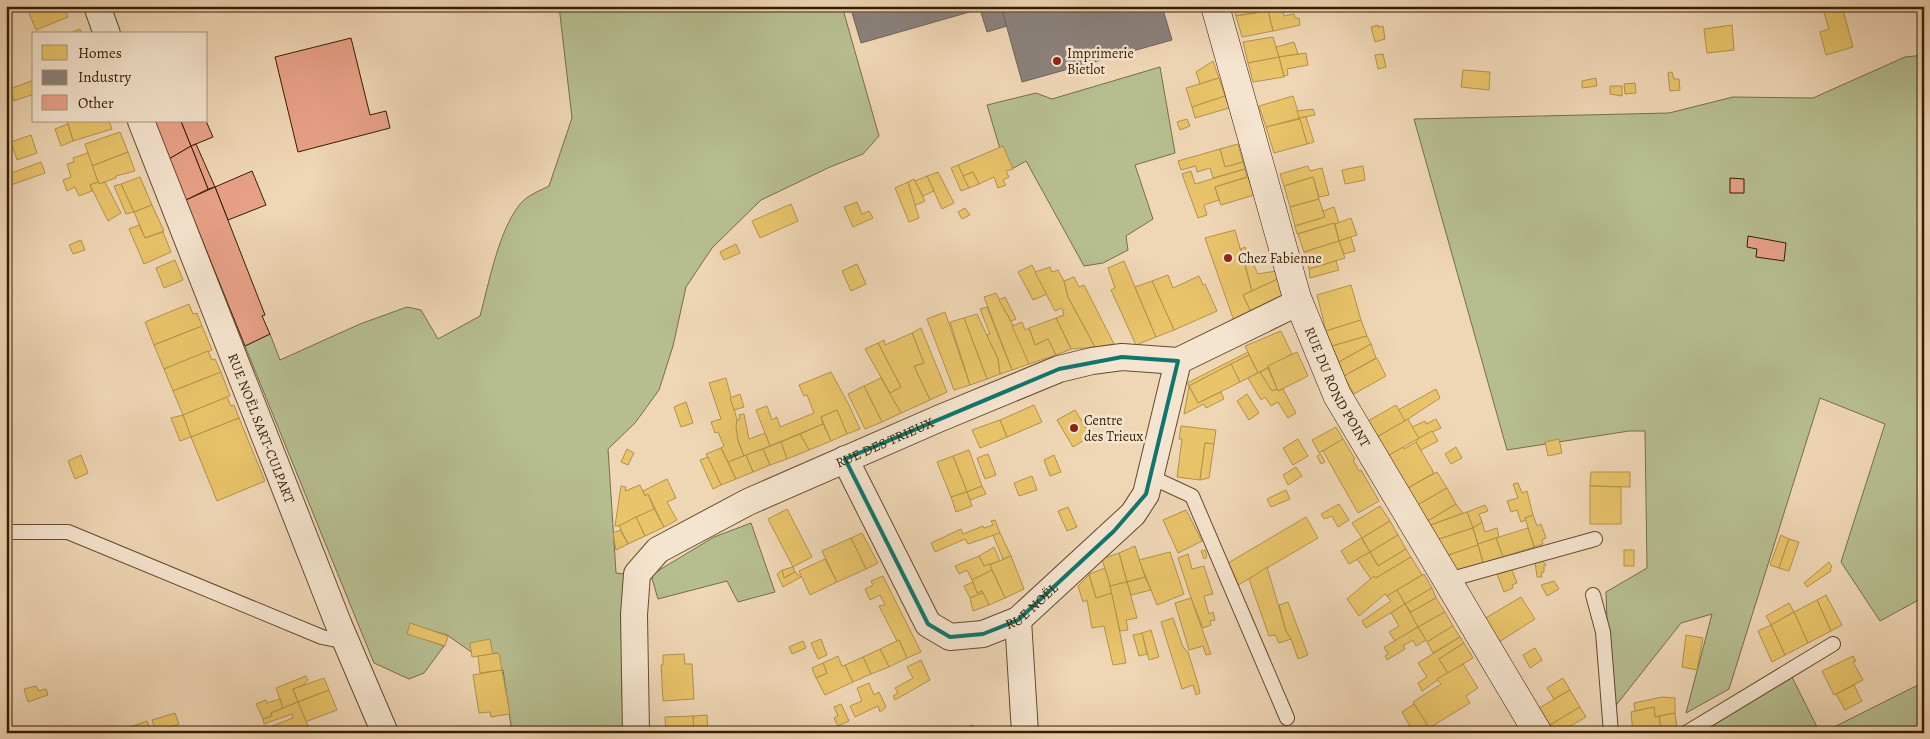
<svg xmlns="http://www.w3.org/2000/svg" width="1930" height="739" viewBox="0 0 1930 739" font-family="Alegreya,serif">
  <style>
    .green { fill: #b6be90; stroke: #766e48 }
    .homes { fill: #e9c46a; stroke: #b3924a }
    .industry { fill: #8a817c; stroke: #706357 }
    .building { fill: #e8a188; stroke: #351d00 }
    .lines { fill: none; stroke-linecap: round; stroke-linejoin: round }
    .lane-casing { stroke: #644b2d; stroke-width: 16 }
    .street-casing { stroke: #644b2d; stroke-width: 28 }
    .secondary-casing { stroke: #351d00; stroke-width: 29 }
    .lane { stroke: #f5e4cf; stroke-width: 14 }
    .street { stroke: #f5e4cf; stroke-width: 26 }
    .secondary { stroke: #f5e4cf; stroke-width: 28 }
    .marked { fill: none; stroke: #0f766e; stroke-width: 4; stroke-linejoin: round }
    .poi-dot { fill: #8f2418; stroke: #f5e4cf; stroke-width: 2 }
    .labels { text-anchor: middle; stroke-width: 5; stroke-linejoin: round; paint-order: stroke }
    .poi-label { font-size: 14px; fill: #351d00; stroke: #f5e4cf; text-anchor: start }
    .street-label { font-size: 14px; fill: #351d00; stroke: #f5e4cf }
  </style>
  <rect width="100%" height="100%" fill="#efd6b5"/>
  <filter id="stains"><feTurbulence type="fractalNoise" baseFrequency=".004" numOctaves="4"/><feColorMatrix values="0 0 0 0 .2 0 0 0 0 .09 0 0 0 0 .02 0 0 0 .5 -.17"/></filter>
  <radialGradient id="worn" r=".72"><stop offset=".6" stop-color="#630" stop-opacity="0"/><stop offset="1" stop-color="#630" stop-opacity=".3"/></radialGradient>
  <g class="green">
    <path d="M559,6H842L879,136L863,154L830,167L761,200L712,248L686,287L673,346L659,390L635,423L608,449L616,573L626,574L622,690L625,733H512L503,670H500L497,653L477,656L447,635L413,625L410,634L444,646L424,673L409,679L374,663L245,346L270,334L280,360L360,324L407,307L421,310L438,339L480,316C489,283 500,223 524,200C531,194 541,190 549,186L572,118Z"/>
    <polygon points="1924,55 1924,597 1880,621 1841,562 1885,424 1820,398 1729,689 1686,713 1712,614 1681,623 1610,713 1606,592 1647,568 1645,431 1629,431 1507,450 1414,119 1669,113 1733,97 1813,98 1905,57"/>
    <polygon points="1160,67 1175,153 1135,165 1153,219 1126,236 1128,250 1103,263 1084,266 1026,161 1010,170 1000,149 987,105 1036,93 1052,99"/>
    <polygon points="751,523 775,592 738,602 727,581 658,599 651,575 714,537"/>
    <polygon points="1789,671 1820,733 1717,733 1709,719"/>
    <polygon points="1924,682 1924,733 1822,733"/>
  </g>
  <g class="homes">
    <polygon points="26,6 63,6 68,17 36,30"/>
    <polygon points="1233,6 1267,6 1268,10 1236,16"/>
    <polygon points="1267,6 1282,6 1284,16 1294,14 1295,18 1299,18 1300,25 1273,31"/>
    <polygon points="1822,6 1842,6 1853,47 1826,55 1820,32 1829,29"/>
    <polygon points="1268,11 1273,31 1242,37 1236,16"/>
    <polygon points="1378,25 1378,27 1383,26 1385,39 1375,42 1371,27"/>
    <polygon points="1732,25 1734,50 1707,53 1704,29"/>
    <polygon points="80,29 82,34 67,34"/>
    <polygon points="1273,37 1279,57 1248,63 1243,42"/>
    <polygon points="1294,42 1298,54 1279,57 1276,47"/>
    <polygon points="1306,53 1308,65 1287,69 1288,75 1284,76 1279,57"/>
    <polygon points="1383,54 1386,67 1378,69 1375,55"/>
    <polygon points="1279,57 1284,77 1253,82 1248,63"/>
    <polygon points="1213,61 1219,78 1200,84 1196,72"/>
    <polygon points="1463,70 1490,72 1489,90 1461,87"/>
    <polygon points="1672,72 1674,79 1679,79 1680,90 1670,91 1668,73"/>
    <polygon points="1219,78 1225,96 1192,107 1186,88"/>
    <polygon points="1596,78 1597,86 1582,88 1582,81"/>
    <polygon points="34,80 34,94 14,101 10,89"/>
    <polygon points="1635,83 1636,93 1625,94 1624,84"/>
    <polygon points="1610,86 1622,86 1622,96 1610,94"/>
    <polygon points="1225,96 1229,108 1195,118 1192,107"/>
    <polygon points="1293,96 1300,118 1266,127 1259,106"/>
    <polygon points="1313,109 1315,115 1299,118 1297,111"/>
    <polygon points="1306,117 1314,142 1307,144 1299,118"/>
    <polygon points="1187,119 1190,126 1180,130 1177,122"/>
    <polygon points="1300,119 1307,144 1274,153 1266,127"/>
    <polygon points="67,121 109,121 112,129 73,141"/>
    <polygon points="68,124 73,141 61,146 55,129"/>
    <polygon points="120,132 128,152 92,166 85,144"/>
    <polygon points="31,135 37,153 17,160 11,142"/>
    <polygon points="1238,144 1243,162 1225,167 1220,149"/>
    <polygon points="1003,146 1013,169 1006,171 1009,177 1003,180 1006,185 998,188 994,177 979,184 973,172 963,176 958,165"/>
    <polygon points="1220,149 1225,167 1243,162 1245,169 1213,178 1210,168 1197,172 1196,166 1181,170 1178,161"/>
    <polygon points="128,152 135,171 116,176 116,178 99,184 92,166"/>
    <polygon points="88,153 98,182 90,185 92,191 79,196 75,187 67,191 63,180 71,177 67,164 74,162 73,158"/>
    <polygon points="41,162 45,173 11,185 11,183 6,185 6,175"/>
    <polygon points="958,165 969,188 961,191 951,168"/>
    <polygon points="1308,166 1310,171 1322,168 1329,195 1319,197 1313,177 1284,186 1280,174"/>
    <polygon points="1363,166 1365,180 1345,184 1342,170"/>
    <polygon points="1245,169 1247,177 1215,187 1219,200 1204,205 1207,215 1198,218 1182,174 1191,171 1195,184"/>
    <polygon points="938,172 954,203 942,209 927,176"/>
    <polygon points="973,172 979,184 969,188 963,176"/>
    <polygon points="927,176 934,191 923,196 915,181"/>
    <polygon points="140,177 152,205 134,212 121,184"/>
    <polygon points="1248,177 1254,195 1221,205 1215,187"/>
    <polygon points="1313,177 1319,199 1290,207 1284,186"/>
    <polygon points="914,179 925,201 914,206 908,182"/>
    <polygon points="98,182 99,184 105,182 121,213 108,221 90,185"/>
    <polygon points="908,182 919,218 909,222 895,188"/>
    <polygon points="121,184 134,212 126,214 114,186"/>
    <polygon points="1319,199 1325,217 1295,226 1290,207"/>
    <polygon points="857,202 862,214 869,211 873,218 853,227 844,207"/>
    <polygon points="791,204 798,221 760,238 752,221"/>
    <polygon points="152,205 164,231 145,238 134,212"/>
    <polygon points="1334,207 1339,223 1335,224 1334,223 1297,234 1295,226 1325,217 1323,211"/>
    <polygon points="965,208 970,215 962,219 958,212"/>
    <polygon points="1351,218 1357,235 1339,241 1335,224"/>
    <polygon points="1334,223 1339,241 1304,252 1298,234"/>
    <polygon points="139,225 145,238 163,232 171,252 144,264 129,229"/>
    <polygon points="1235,230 1252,291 1243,295 1251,312 1234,321 1205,238"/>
    <polygon points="1351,237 1355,251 1344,254 1339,241"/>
    <polygon points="81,240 85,250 73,254 69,245"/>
    <polygon points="1339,241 1345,258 1309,269 1304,252"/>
    <polygon points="736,244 740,253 724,260 720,252"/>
    <polygon points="1245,247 1258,274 1276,271 1278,279 1252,291 1241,249"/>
    <polygon points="175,260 183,280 164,288 156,268"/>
    <polygon points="1124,261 1156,337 1136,345 1111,290 1115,288 1108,268"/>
    <polygon points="1336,261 1339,270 1310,278 1309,269"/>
    <polygon points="857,264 866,284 851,291 842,271"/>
    <polygon points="1032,265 1047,294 1033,300 1018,272"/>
    <polygon points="1050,267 1052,272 1058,270 1064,281 1068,297 1095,347 1071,349 1056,318 1064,315 1062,308 1055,311 1035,272"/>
    <polygon points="1168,275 1173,288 1199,276 1203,285 1205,284 1217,311 1174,330 1152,281"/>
    <polygon points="1074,277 1079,287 1084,285 1114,344 1095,347 1068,297 1064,281"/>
    <polygon points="1278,279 1283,294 1280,300 1251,312 1243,295"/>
    <polygon points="1152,281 1174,330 1156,337 1135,287"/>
    <polygon points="1351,285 1361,320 1326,331 1317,295"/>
    <polygon points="996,293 1017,333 1029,364 1012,370 984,297"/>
    <polygon points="1005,297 1016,319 1011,321 999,300"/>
    <polygon points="189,304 193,314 197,313 202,326 154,345 145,322"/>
    <polygon points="987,307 1012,370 1000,374 998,359 986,335 990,334 980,309"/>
    <polygon points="945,312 970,385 954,390 927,319"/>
    <polygon points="977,314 998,359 1000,374 987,379 964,318"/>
    <polygon points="964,318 987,379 970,385 950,322"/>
    <polygon points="1056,318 1071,349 1056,355 1048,339 1035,345 1029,328"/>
    <polygon points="1361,320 1367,336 1332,346 1326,331"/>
    <polygon points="1022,322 1025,330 1029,328 1035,345 1048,339 1056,355 1029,364 1012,326"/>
    <polygon points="202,326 212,350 164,369 154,345"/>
    <polygon points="921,328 947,392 930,400 914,366 924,363 912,333"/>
    <polygon points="1281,331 1292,354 1258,373 1245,346"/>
    <polygon points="912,333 924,363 914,366 930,400 901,413 889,393 901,387 878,343 884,340 885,345"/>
    <polygon points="1367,336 1371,344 1339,362 1332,346"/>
    <polygon points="878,343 901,387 890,393 865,349"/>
    <polygon points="1371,344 1376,358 1344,376 1339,362"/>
    <polygon points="208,351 212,360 215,359 221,372 173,391 164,369"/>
    <polygon points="1248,352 1249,355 1231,364 1189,386 1187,383"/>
    <polygon points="1297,352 1308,376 1278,391 1268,366"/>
    <polygon points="1249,355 1258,373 1240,382 1231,364"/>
    <polygon points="1377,358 1386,376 1354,394 1344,376"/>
    <polygon points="1231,364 1240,382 1198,403 1189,386"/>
    <polygon points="1268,368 1277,389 1272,391 1260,372"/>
    <polygon points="221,372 230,396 183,415 173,391"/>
    <polygon points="831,372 849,405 860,429 847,434 837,410 821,417 823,424 770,446 756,410 767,406 772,420 777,417 780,427 814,413 807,395 804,396 799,385"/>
    <polygon points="1260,372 1272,391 1277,389 1278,391 1283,389 1296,413 1288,418 1278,402 1271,406 1265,397 1261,400 1248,378"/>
    <polygon points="726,378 737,420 738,440 744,456 728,462 721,448 724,446 718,432 715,433 711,422 721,419 709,383"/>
    <polygon points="881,378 901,413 882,422 864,386"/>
    <polygon points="864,386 882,422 865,429 848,394"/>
    <polygon points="1189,386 1198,403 1221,392 1224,399 1206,408 1204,404 1184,414"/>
    <polygon points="1436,389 1440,398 1405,421 1398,410"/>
    <polygon points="740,394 744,407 734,410 730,398"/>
    <polygon points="1247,394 1259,413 1249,420 1237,401"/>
    <polygon points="227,397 231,406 234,405 239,418 191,437 183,415"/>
    <polygon points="686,402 693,423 681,427 674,407"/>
    <polygon points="1034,405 1042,422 1007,437 1000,420"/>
    <polygon points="1396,405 1405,421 1377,437 1368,421"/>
    <polygon points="837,410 847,434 831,441 821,417"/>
    <polygon points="1075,410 1091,436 1073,447 1057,420"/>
    <polygon points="744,414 749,439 765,433 770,446 744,456 738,440 736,427 737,420 740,419 739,415"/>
    <polygon points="183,415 191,437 180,441 171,418"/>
    <polygon points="239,418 265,481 217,501 191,437"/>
    <polygon points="1408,419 1419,438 1388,456 1377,437"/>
    <polygon points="1436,419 1441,428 1419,438 1412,427 1425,421 1426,424"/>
    <polygon points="1000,420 1007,437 980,448 972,430"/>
    <polygon points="823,424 831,441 809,450 800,434"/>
    <polygon points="1181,426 1216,430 1214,444 1205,443 1200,480 1177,477 1182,439 1179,439"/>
    <polygon points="1336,427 1343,439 1319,453 1312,440"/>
    <polygon points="1432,431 1438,441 1421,450 1416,442 1419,438"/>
    <polygon points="800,434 809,450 787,459 781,442"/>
    <polygon points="1298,439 1308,456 1293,465 1283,448"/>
    <polygon points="1343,439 1355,459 1353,460 1359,471 1361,470 1379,501 1358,513 1323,451"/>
    <polygon points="1559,439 1562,453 1548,456 1545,442"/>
    <polygon points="781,442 787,459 770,465 763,449"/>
    <polygon points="1416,442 1434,473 1406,489 1388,456 1403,447 1404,449"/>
    <polygon points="1205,443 1214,444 1209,478 1200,480"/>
    <polygon points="1456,447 1462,458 1451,464 1445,454"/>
    <polygon points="721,448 736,479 721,485 706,454"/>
    <polygon points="627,449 634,453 628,465 621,462"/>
    <polygon points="763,449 770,465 753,472 746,455"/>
    <polygon points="969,450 982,486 967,492 953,456"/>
    <polygon points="988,454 996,475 985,479 977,458"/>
    <polygon points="1321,454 1325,462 1321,464 1317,456"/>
    <polygon points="81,455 88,473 75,479 68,461"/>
    <polygon points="746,455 753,472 736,479 728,462"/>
    <polygon points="1054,455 1061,472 1050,476 1044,460"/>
    <polygon points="953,456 967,492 951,497 937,462"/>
    <polygon points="708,457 721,485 713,489 700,460"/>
    <polygon points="1296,467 1302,476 1288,485 1283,475"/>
    <polygon points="1437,472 1447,488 1416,506 1406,489"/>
    <polygon points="1591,472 1630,472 1630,487 1590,486"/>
    <polygon points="1032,476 1037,490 1019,496 1014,483"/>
    <polygon points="667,479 676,498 667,502 677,520 664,527 648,494 645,496 643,491"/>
    <polygon points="1518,483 1522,493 1527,491 1533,515 1525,518 1526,520 1521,522 1517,510 1511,512 1507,501 1518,498 1513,484"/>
    <polygon points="640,485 645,496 648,494 654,509 619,526 615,526 621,486 626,487 625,491"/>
    <polygon points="982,486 986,494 970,500 967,492"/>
    <polygon points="1590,486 1621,487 1621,524 1590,524"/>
    <polygon points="1447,488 1456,504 1426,522 1416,506"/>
    <polygon points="1286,490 1290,499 1271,507 1267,499"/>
    <polygon points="967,492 972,506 956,512 951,497"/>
    <polygon points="1339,504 1349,520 1338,527 1332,516 1324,519 1321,514"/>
    <polygon points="1456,504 1463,513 1428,526 1426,522"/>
    <polygon points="1485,505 1488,511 1479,514 1482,522 1473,528 1467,512"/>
    <polygon points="1380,506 1390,521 1362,538 1352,523"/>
    <polygon points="1068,507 1077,527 1067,531 1058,511"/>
    <polygon points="654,509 664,527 645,536 636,517"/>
    <polygon points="787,509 812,557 793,567 768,519"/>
    <polygon points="1186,510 1202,541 1178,553 1163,520"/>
    <polygon points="1467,512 1473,528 1436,540 1428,526"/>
    <polygon points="1533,515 1537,526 1541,524 1546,538 1542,540 1543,544 1534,547 1525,518"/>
    <polygon points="636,517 645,536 628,544 619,526"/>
    <polygon points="1306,517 1318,538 1235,587 1223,566"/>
    <polygon points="995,520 1000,533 968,544 965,539 935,552 931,543 961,529 963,534 983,526 984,528 993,525 991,521"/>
    <polygon points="1390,521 1398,535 1370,552 1362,538"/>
    <polygon points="1482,522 1485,532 1497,528 1499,537 1478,544 1473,528"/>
    <polygon points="1473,528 1478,545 1446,556 1436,540"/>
    <polygon points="1528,528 1534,547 1503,557 1496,538"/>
    <polygon points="620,530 628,544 616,550 613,533"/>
    <polygon points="862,533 878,563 866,569 851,538"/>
    <polygon points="1000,533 1011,556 1003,559 993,535"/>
    <polygon points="1398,535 1406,549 1378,566 1370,552"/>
    <polygon points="1781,535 1789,539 1779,568 1770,565"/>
    <polygon points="851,538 866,569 837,582 822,551"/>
    <polygon points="1361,538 1370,552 1349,564 1341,551"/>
    <polygon points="1496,538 1503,557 1483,563 1478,544"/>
    <polygon points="1789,539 1799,542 1789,571 1779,568"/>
    <polygon points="1478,545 1483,563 1456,572 1446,556"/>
    <polygon points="1135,546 1145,577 1127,582 1119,553"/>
    <polygon points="994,547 1000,561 984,566 979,556"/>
    <polygon points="1406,549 1411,557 1376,578 1374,576 1371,579 1357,559 1370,552 1378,566"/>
    <polygon points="1205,550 1207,557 1204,559 1201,551"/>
    <rect x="1624" y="550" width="10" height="16"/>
    <polygon points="1170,552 1184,594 1157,605 1139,560"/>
    <polygon points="1119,553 1127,582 1110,586 1102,559"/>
    <polygon points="1188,554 1192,569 1204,566 1213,594 1204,596 1209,614 1213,612 1215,620 1210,621 1211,625 1203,628 1191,598 1178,558"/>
    <polygon points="979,556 984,566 990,564 992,570 972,580 967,570 959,574 955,566"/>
    <polygon points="1011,556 1024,589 1005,598 990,565"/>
    <polygon points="1411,557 1422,575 1387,596 1385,594 1359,616 1347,599 1374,576 1376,578"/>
    <polygon points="825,559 837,582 810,595 799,571"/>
    <polygon points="1542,560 1546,565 1544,566 1544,572 1541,573 1542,577 1537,577 1535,562"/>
    <polygon points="1829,562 1832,567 1830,569 1831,571 1807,587 1804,583"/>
    <polygon points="793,567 795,572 784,578 782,570"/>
    <polygon points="1267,567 1286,631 1291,639 1279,643 1275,635 1269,636 1249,579"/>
    <polygon points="1105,568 1112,593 1096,598 1089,574"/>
    <polygon points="782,570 784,578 795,572 801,577 783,587 777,574"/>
    <polygon points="992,570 1005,598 989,605 982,591 977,593 972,580"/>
    <polygon points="1512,570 1517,583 1512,585 1513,588 1504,592 1497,574"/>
    <polygon points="1424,574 1432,588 1405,604 1397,590"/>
    <polygon points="1089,575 1096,598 1112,593 1126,663 1113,665 1104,626 1092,628 1087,600 1083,602 1078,586"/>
    <polygon points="883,576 921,652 907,658 899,640 897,641 879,606 885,605 880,595 870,600 865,589 873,585 871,581"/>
    <polygon points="1145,577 1151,590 1131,595 1127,582"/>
    <polygon points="1554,581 1559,589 1547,596 1541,585"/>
    <polygon points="973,582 977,593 982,591 983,593 970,598 964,586"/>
    <polygon points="1127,582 1137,618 1126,620 1128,630 1120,631 1110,586"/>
    <polygon points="1432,588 1436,598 1411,612 1405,604"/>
    <polygon points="1397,590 1405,604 1366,628 1362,621 1391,601 1387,596"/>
    <polygon points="983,593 989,605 973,611 970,598"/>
    <polygon points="1826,595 1842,625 1831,631 1817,600"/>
    <polygon points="1521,597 1535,619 1499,642 1484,619"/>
    <polygon points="1191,598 1211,654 1206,655 1203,646 1189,650 1175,603"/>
    <polygon points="1436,598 1445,612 1418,627 1409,613"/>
    <polygon points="1817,600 1831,631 1808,643 1794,612"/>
    <polygon points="1288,602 1308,655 1298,659 1291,639 1286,631 1279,605"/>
    <polygon points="1789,603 1794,612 1771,625 1766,616"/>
    <polygon points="1405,604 1418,627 1395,641 1389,632 1399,626 1391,613"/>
    <polygon points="1445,612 1453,626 1427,642 1418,627"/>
    <polygon points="1794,612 1808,643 1785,655 1771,625"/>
    <polygon points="1173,618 1183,647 1188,652 1198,684 1200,693 1196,695 1193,685 1182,689 1161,622"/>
    <polygon points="410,623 448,636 445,646 407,634"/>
    <polygon points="1771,625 1785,655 1772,662 1758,631"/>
    <polygon points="1453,626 1460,637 1433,653 1427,642"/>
    <polygon points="1418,627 1426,640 1416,646 1413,640 1403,646 1405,649 1387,660 1385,656 1388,654 1384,647"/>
    <polygon points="1151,630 1159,657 1149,660 1142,633"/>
    <polygon points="1142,633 1147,654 1139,656 1133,635"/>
    <polygon points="1686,635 1703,638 1697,670 1682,667"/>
    <polygon points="1460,637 1464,643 1439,659 1448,673 1422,691 1418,683 1427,677 1418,663"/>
    <polygon points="490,639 493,654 472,657 470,643"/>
    <polygon points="821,639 827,655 818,659 811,643"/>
    <polygon points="899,640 907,658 889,667 880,649"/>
    <polygon points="803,641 806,648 792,654 789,647"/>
    <polygon points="1464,643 1473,658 1448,673 1439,659"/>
    <polygon points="1535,648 1542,660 1530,668 1523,655"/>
    <polygon points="880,649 889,667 871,674 863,657"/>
    <polygon points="499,653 502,670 480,673 478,656"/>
    <polygon points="684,654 685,664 692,664 694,699 663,701 661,665 663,665 663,655"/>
    <polygon points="838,656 842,666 845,665 853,682 825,695 816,678 827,673 823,663"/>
    <polygon points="1853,656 1856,661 1853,662 1863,680 1834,695 1822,671"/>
    <polygon points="863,657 871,674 853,682 845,665"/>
    <polygon points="921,660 930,680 895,700 893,696 898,693 895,688 913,678 907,667"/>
    <polygon points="823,663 827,673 816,678 812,668"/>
    <polygon points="1463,664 1478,688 1466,696 1470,703 1429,728 1413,702 1441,684 1437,679"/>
    <polygon points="502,670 510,714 491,717 490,712 479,713 473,675"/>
    <polygon points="306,676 308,680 302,686 293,689 298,702 283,708 276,688"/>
    <polygon points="324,678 329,690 298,702 293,689"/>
    <polygon points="1563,678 1570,690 1554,699 1547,688"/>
    <polygon points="869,683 874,695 879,692 886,707 880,712 878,706 855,717 850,706 862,701 857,688"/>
    <polygon points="1854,685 1862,701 1845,710 1836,694"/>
    <polygon points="36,686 39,691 46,689 48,695 28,702 24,689"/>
    <polygon points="329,690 337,710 305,722 298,702"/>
    <polygon points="1570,690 1580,707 1550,725 1539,708"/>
    <polygon points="1662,697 1675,698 1675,713 1655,717 1654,707 1635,711 1634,703"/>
    <polygon points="280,699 283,708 271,713 272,716 263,719 256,704 266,700 267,703"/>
    <polygon points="298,702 308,726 290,733 274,733 272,726 293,718 292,714 264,724 263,719 272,716 271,713"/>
    <polygon points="841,704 849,721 838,726 834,718 838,716 834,707"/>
    <polygon points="1414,704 1427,724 1413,732 1402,712"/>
    <polygon points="1580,707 1586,717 1558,733 1555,733 1550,725"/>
    <polygon points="1654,707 1655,717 1659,716 1662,733 1633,733 1631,712"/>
    <polygon points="175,713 179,724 156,732 152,720"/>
    <polygon points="1675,713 1677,728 1669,733 1662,733 1659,716"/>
    <polygon points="707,715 708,731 694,733 693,716"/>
    <polygon points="693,716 694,733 666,733 665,717"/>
    <polygon points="147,721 152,733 132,733 130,727"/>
    <polygon points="973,725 976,733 950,733"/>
    <polygon points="1305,726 1307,733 1287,733"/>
  </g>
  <g class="industry">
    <polygon points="850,6 1001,6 1007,26 987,32 980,9 861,43"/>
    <polygon points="1001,6 1162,6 1172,40 1022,82"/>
  </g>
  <g class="building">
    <polygon points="351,38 370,115 386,111 390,128 298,152 275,57"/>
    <polygon points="157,121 181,121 191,146 169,159 155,122"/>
    <polygon points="181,121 206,121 213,137 191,146"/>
    <polygon points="196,144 215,187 208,189 191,146"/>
    <polygon points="191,146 208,189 186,200 169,159"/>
    <polygon points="252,171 266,205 228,220 215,187"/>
    <polygon points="1730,178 1744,179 1744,193 1730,193"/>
    <polygon points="215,187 265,315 262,316 270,334 245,346 186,200"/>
    <polygon points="1748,236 1786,243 1784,261 1756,257 1757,249 1747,247"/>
  </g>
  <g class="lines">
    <defs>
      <g id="lane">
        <polyline points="1151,477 1192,496 1287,718"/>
        <polyline points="6,532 68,532 322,637 346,642"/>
        <polyline points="1448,580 1595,539"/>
        <polyline points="1593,595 1603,632 1611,733"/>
        <polyline points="1686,733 1833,644"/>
      </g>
      <g id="street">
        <polyline points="97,6 107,34"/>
        <path id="s1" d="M141,121L338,623L385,733"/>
        <path id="s2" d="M845,459L928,624L950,637L983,634L1018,620L1133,514L1146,494L1178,361"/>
        <polyline points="1018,620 1025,733"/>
        <path id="s3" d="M636,733L634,615L637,574L658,550L748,502L938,419L1059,369L1092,361L1122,357L1178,361L1299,302"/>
      </g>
      <g id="secondary">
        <path id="s4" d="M1215,6L1297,298L1337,395L1538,733"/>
      </g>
    </defs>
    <use href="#lane" class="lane-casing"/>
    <use href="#street" class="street-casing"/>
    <use href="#secondary" class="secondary-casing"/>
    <use href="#lane" class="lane"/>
    <use href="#street" class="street"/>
    <use href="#secondary" class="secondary"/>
  </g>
  <path class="marked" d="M1122,357L1178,361L1146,494L1114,531L1018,620L983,634L950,637L928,624L845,459L1059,369Z"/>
  <g class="poi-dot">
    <circle cx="1057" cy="61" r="5"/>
    <circle cx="1228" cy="258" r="5"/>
    <circle cx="1074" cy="428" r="5"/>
  </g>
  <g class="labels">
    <g class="poi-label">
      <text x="1067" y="58">Imprimerie<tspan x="1067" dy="16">Bietlot</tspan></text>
      <text x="1238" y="263">Chez Fabienne</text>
      <text x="1084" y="425">Centre<tspan x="1084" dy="16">des Trieux</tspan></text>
    </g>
    <g class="street-label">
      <text dy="5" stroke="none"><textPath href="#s4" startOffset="401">RUE DU ROND POINT</textPath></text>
      <text dy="5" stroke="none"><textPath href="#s1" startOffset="330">RUE NOËL SART-CULPART</textPath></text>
      <text dy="5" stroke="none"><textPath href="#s3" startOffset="442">RUE DES TRIEUX</textPath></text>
      <text dy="5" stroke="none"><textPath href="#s2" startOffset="300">RUE NOËL</textPath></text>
    </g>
  </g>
  <rect width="1930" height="739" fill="none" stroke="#efd6b5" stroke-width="25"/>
  <rect x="8" y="8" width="1915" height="724" fill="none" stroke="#351d00" stroke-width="2.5"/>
  <rect x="12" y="12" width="1905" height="714" fill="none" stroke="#351d00"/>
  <rect x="32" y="32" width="175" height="90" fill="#f5e4cf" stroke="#a8947c"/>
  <rect x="42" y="45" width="25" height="15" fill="#e9c46a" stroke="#a8947c"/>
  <text x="78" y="58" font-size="15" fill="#351d00">Homes</text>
  <rect x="42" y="70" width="25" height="15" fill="#8a817c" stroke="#a8947c"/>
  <text x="78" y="82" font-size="15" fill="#351d00">Industry</text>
  <rect x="42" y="95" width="25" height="15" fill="#e8a188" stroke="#a8947c"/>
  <text x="78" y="108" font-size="15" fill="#351d00">Other</text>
  <rect width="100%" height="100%" filter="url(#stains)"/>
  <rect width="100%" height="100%" fill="url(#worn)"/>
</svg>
